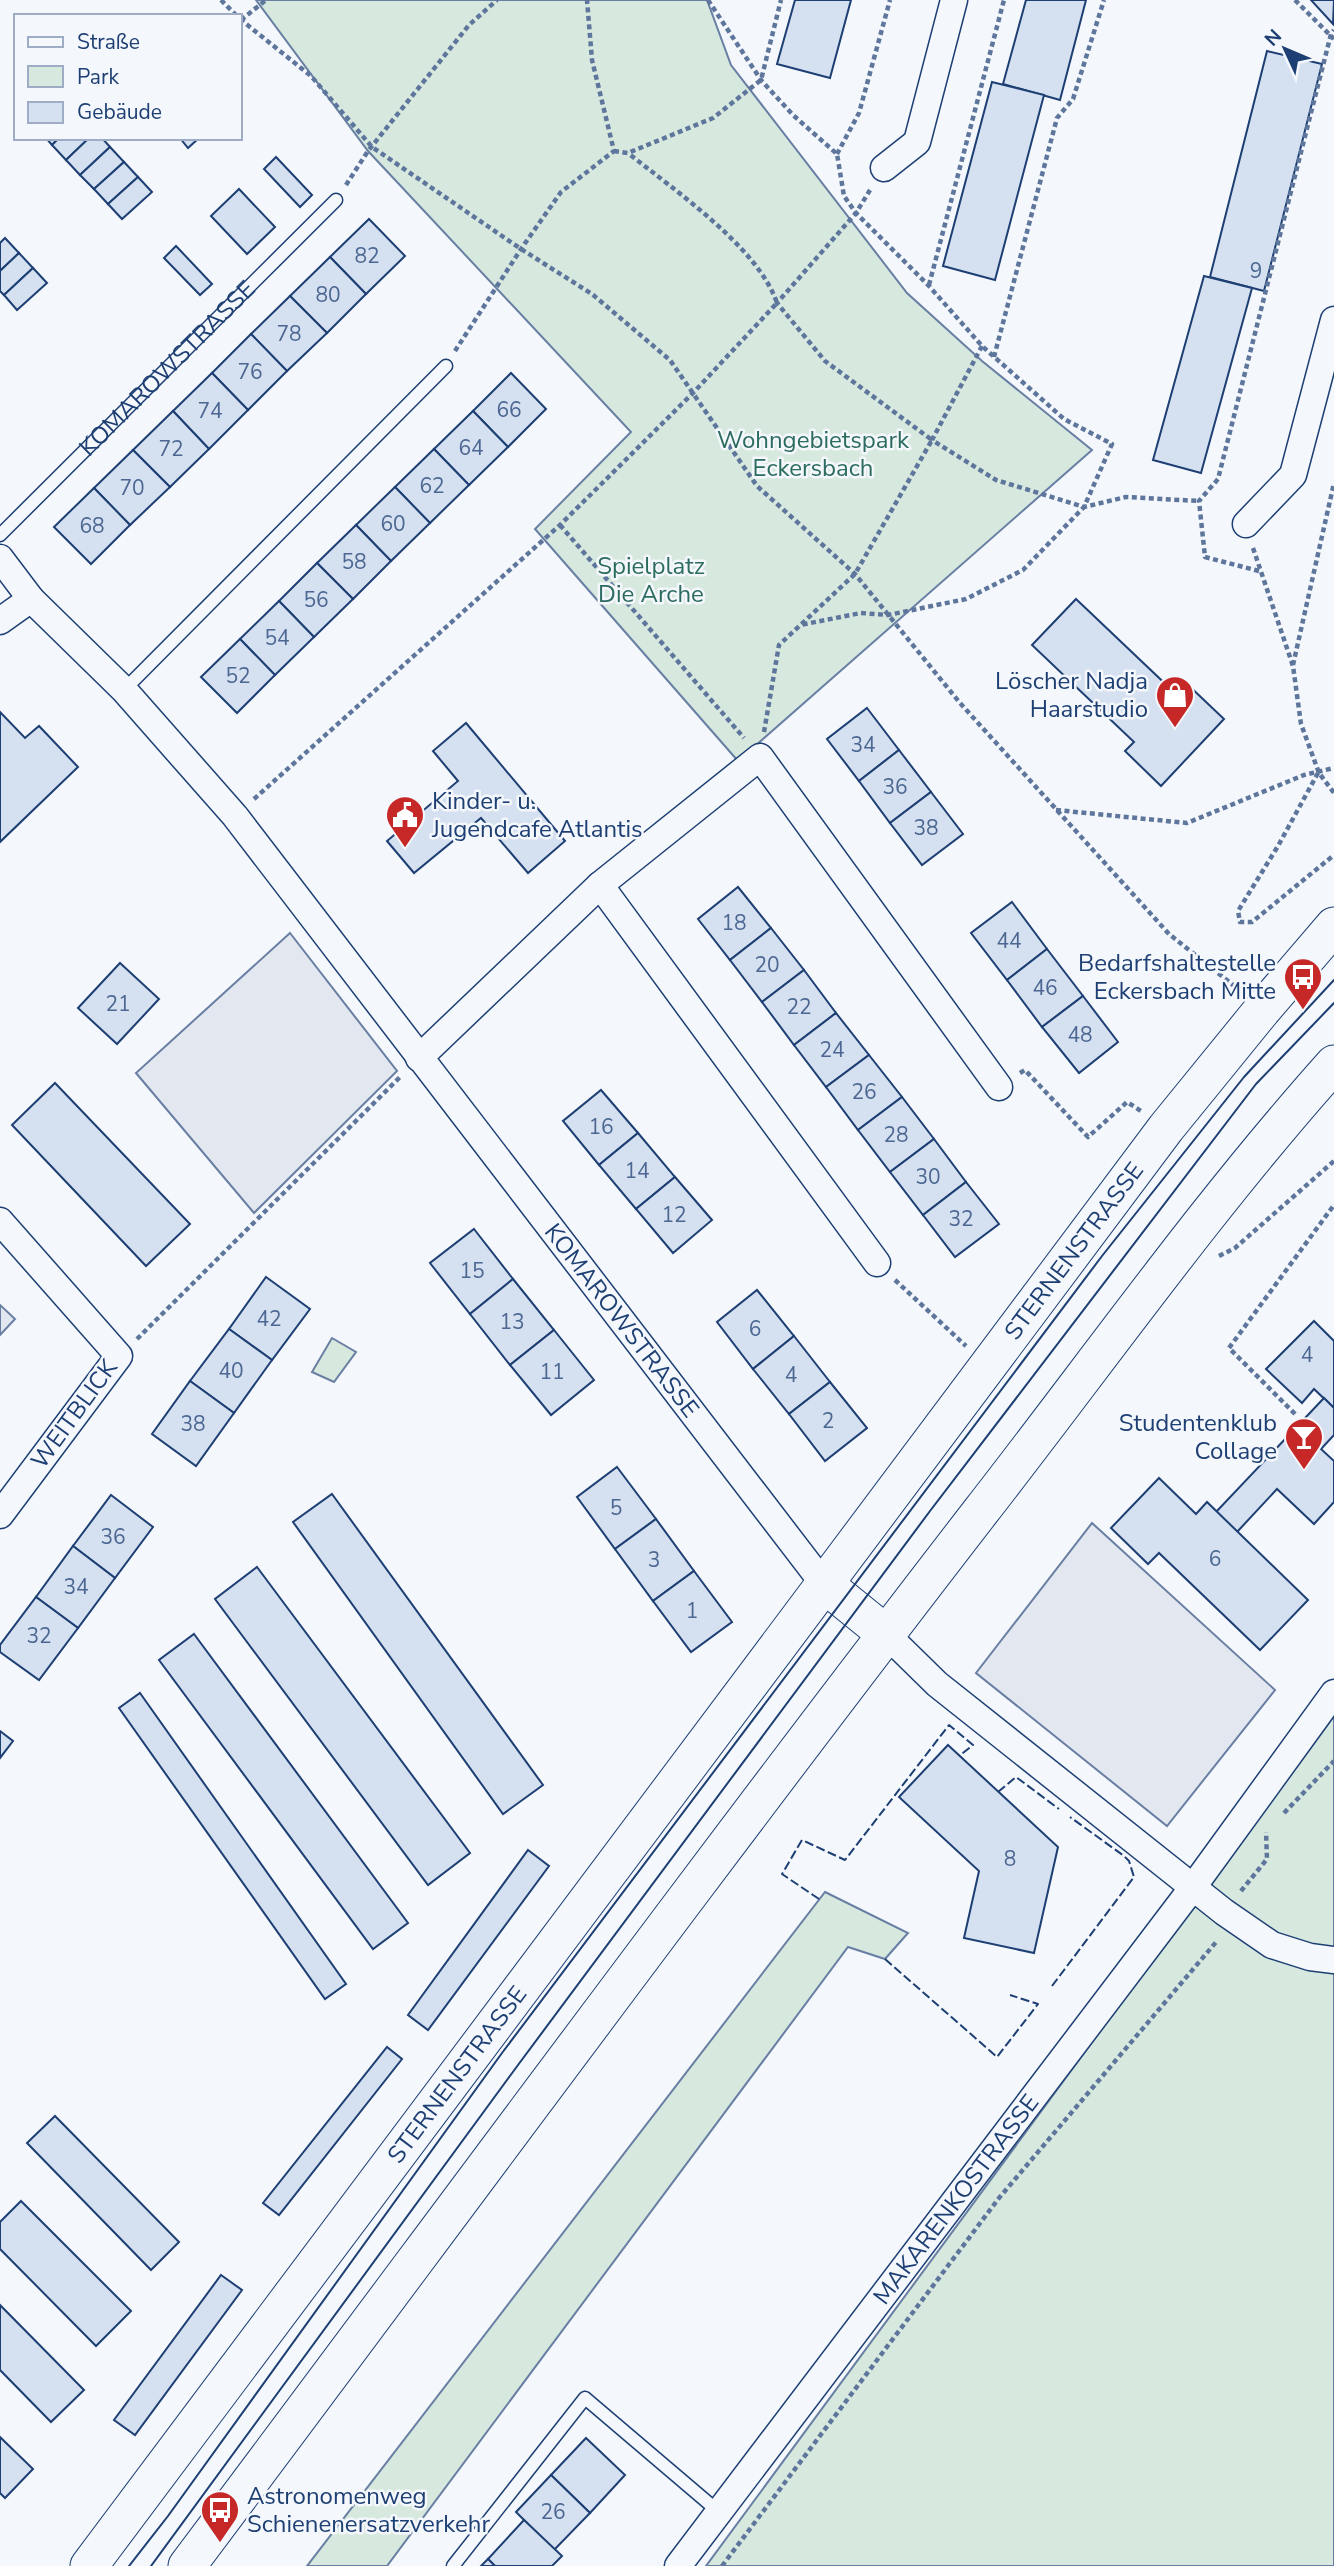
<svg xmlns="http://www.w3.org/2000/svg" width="1334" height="2566" viewBox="0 0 1334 2566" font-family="'Nunito Sans',sans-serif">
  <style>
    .green { fill: #d7e8df; stroke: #687fa3; stroke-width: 2 }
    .parking { fill: #e3e8f0; stroke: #687fa3; stroke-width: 2 }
    .building { fill: #d5e0f0; stroke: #1d3f73; stroke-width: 2 }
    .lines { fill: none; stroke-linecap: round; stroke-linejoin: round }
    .lane-casing { stroke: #1d3f73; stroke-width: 15 }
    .street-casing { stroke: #1d3f73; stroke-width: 29 }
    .secondary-casing { stroke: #1d3f73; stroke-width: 39 }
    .path { stroke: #5e769c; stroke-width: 4.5; stroke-dasharray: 5 3.5; stroke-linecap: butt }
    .lane { stroke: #f4f7fb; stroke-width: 12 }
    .street { stroke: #f4f7fb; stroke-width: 26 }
    .secondary { stroke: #f4f7fb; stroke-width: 37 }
    .tram { stroke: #1d3f73; stroke-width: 2 }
    .fence { stroke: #1d3f73; stroke-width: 2; stroke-dasharray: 9 3.5; stroke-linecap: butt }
    .labels { text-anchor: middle; stroke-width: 5; stroke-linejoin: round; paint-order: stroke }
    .number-label { font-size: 21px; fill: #4b6792 }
    .street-label { font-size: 24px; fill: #1d3f73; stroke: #f4f7fb }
    .park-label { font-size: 24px; fill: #2c6c60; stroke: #f4f7fb }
    .poi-label { font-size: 24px; fill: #1d3f73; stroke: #f4f7fb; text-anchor: end }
  </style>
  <rect width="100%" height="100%" fill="#f4f7fb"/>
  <g class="green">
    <polygon points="256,0 707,0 731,65 907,293 982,361 1092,450 738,761 535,529 631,432 368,151"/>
    <polygon points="332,1338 356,1352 334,1382 312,1372"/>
    <polygon points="1334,1714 1334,2566 706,2566"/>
    <polygon points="825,1892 908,1933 885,1959 848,1947 387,2566 307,2566"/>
  </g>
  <g class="parking">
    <polygon points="290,933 397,1071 254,1213 136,1073"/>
    <polygon points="0,1305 15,1319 0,1335"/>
    <polygon points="1092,1523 1275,1690 1167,1826 976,1673"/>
  </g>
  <g class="building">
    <polygon points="795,0 851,0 830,78 777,64"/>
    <polygon points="1026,0 1086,0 1060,100 1003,84"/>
    <polygon points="1311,0 1334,0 1333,24"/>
    <polygon points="1267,51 1322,64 1264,291 1210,277"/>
    <polygon points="992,82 1044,95 995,280 943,266"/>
    <polygon points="46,138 59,138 52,145"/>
    <polygon points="59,138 89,138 66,160 52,145"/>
    <polygon points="89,138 102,138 110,147 80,175 66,160"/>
    <polygon points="180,138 199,138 188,148"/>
    <polygon points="110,147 124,162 94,189 80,175"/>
    <polygon points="276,157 312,195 300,207 264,169"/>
    <polygon points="124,162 138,177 108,204 94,189"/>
    <polygon points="138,177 152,192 122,219 108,204"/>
    <polygon points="239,189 275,227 247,254 211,216"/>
    <polygon points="369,219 405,256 366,294 330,257"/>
    <polygon points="5,238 19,253 0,271 0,243"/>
    <polygon points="176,246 212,284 200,295 164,258"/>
    <polygon points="19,253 33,268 4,295 0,291 0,271"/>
    <polygon points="330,257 366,294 327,333 290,296"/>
    <polygon points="33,268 47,283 17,310 4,295"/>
    <polygon points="1204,276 1252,288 1201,473 1153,460"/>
    <polygon points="290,296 327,333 287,371 251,334"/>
    <polygon points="251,334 287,371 248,410 212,373"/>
    <polygon points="212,373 248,410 209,449 173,411"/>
    <polygon points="511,373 546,409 508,447 473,411"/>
    <polygon points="173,411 209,449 170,487 133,450"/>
    <polygon points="473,411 508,447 469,485 434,449"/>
    <polygon points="434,449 469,485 430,523 395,487"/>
    <polygon points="133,450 170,487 130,525 94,488"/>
    <polygon points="395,487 430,523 391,561 356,525"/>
    <polygon points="94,488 130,525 91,564 54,527"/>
    <polygon points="356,525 391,561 353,599 317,563"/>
    <polygon points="317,563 353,599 314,637 279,601"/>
    <polygon points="1076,599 1176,694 1186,683 1224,719 1161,786 1125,751 1134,742 1032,645"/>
    <polygon points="279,601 314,637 275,675 240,639"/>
    <polygon points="240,639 275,675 237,713 201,677"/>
    <polygon points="867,708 899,750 859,781 827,739"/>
    <polygon points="0,712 25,738 39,726 78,767 0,842"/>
    <polygon points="466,723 565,841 528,873 481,818 414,873 387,841 458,781 433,751"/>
    <polygon points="899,750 931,792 890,823 859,781"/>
    <polygon points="931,792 963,834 922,865 890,823"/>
    <polygon points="738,887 771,928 730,960 698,919"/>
    <polygon points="1012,902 1047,949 1007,980 971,933"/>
    <polygon points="771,928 804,970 762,1002 730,960"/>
    <polygon points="1047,949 1083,996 1042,1027 1007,980"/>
    <polygon points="120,963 159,999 117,1044 78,1008"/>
    <polygon points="804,970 836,1013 794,1045 762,1002"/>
    <polygon points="1083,996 1118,1042 1079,1073 1042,1027"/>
    <polygon points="836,1013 869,1055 826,1087 794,1045"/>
    <polygon points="869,1055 902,1097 858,1130 826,1087"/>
    <polygon points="55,1083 190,1224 146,1266 12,1125"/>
    <polygon points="601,1090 638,1133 599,1165 563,1121"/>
    <polygon points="902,1097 934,1139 890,1172 858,1130"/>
    <polygon points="638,1133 675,1177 636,1209 599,1165"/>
    <polygon points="934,1139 966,1182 923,1215 890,1172"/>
    <polygon points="675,1177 712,1220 673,1253 636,1209"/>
    <polygon points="966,1182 999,1224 955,1257 923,1215"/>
    <polygon points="474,1229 513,1279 470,1314 430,1263"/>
    <polygon points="266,1277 310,1309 272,1360 229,1329"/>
    <polygon points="513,1279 554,1330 510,1365 470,1314"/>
    <polygon points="757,1290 794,1336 753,1369 717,1322"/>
    <polygon points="1314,1321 1334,1341 1334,1408 1314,1389 1302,1403 1266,1369"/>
    <polygon points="229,1329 272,1360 234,1413 190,1381"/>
    <polygon points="554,1330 594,1380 551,1415 510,1365"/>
    <polygon points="794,1336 830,1382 789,1414 753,1369"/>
    <polygon points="190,1381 234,1413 196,1466 152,1434"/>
    <polygon points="830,1382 867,1428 825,1461 789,1414"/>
    <polygon points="1324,1398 1334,1408 1334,1435 1321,1449 1334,1461 1334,1502 1314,1524 1277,1489 1237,1532 1216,1512"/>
    <polygon points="617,1467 656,1519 615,1549 577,1497"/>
    <polygon points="1159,1478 1196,1514 1207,1502 1308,1600 1260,1650 1159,1553 1148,1564 1111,1528"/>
    <polygon points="332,1494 543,1785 503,1814 293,1522"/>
    <polygon points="111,1495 153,1527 115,1578 73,1546"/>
    <polygon points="656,1519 694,1571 653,1601 615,1549"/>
    <polygon points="73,1546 115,1578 78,1628 36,1597"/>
    <polygon points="257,1567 470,1853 428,1885 215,1599"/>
    <polygon points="694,1571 732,1622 691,1652 653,1601"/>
    <polygon points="36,1597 78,1628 39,1680 0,1652 0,1645"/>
    <polygon points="194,1634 408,1923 373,1949 159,1660"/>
    <polygon points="140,1693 346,1984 325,1999 119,1708"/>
    <polygon points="0,1731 13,1741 0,1758"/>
    <polygon points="948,1745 1058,1847 1034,1953 964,1938 979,1871 899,1797"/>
    <polygon points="528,1850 549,1866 428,2030 408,2015"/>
    <polygon points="387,2047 402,2059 279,2215 263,2203"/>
    <polygon points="55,2116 179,2242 151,2270 27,2143"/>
    <polygon points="21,2201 131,2311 96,2346 0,2249 0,2222"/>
    <polygon points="221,2275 242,2290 135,2435 114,2420"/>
    <polygon points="0,2305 84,2390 51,2422 0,2370"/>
    <polygon points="0,2437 33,2469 5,2498 0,2493"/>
    <polygon points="586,2438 625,2475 590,2513 551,2475"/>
    <polygon points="551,2475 590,2513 554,2550 516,2512"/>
    <polygon points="524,2520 562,2556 552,2566 495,2566 488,2559"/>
    <polygon points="488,2559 495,2566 481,2566"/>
  </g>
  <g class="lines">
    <defs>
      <g id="lane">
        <path id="s1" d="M0,535L336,200"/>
        <polyline points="124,690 446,366"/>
        <polyline points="453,2566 585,2398 719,2512"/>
      </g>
      <g id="street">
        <polyline points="884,168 917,142 954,0"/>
        <polyline points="1246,524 1293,475 1334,320"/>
        <path id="s2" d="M0,558L31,599L124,690L235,816L823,1583"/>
        <polyline points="0,621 31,599"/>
        <polyline points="600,885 877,1263"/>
        <polyline points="419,1058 600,885 760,757 999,1087"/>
        <polyline points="0,1221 119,1356 0,1515"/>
        <polyline points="886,1634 937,1684 1224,1912 1272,1945 1310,1957 1334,1960"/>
        <path id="s3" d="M678,2566L1193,1887L1334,1693"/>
      </g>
      <g id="secondary">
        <polyline points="823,1583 886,1634"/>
        <path id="s4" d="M89,2566L1166,1128L1262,1010L1334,926"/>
        <path d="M187,2566C451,2214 712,1859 981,1511C1098,1361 1207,1206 1334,1064"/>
      </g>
    </defs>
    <use href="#lane" class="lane-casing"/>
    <use href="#street" class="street-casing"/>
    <use href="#secondary" class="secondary-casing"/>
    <g class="path">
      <polyline points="221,0 237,16"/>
      <polyline points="708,0 761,80 793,115 837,154 844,196 856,213 929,286 982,346 1064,419 1112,444 1084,507 1023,570 966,599 888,615 861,613 800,625"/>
      <polyline points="1295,0 1334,39"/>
      <polyline points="240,19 311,76 372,147 521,249 592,294 670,360 757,486 855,574 960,703 1169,934 1238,989"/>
      <polyline points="241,20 266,0"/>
      <polyline points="614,151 628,153 713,118 761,80 781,0"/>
      <polyline points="837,154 859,113 890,0"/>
      <polyline points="346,185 368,151 469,25 497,0"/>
      <polyline points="929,285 1004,0"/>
      <polyline points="982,346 932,440 996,480 1084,507 1126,497 1199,501"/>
      <polyline points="455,351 521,249 561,192 614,151 592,60 587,0"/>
      <polyline points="994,357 1057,118 1073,99 1104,0"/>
      <polyline points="560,525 744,738"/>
      <polyline points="1253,548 1293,666 1301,724 1319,773 1334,793"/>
      <polyline points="1259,571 1205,557 1199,501 1218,479 1331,34 1334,30"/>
      <polyline points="1293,665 1334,483"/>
      <polyline points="764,732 779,645 855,574 932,440 825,361 777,303 856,213 870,190"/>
      <polyline points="1318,773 1278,846 1238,911 1240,922 1252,922 1334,855"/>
      <path d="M254,799L560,525L693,393L777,303C758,247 674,190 628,153"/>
      <polyline points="1056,810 1187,823 1304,775 1334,768"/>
      <polyline points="1020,1073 1025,1070 1088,1137 1127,1102 1141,1111"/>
      <polyline points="1219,1256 1235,1248 1334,1161"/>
      <polyline points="895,1280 966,1346"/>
      <polyline points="137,1339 401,1076"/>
      <polyline points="1295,1414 1229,1348 1334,1205"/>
      <polyline points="1284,1813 1334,1761"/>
      <polyline points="1241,1891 1267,1859 1266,1832"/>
      <polyline points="722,2566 999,2198 1217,1941"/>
    </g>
    <use href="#lane" class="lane"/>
    <use href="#street" class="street"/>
    <use href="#secondary" class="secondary"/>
    <g class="tram">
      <polyline points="129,2566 168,2516 502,2053 1102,1256 1244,1077 1334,980"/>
      <polyline points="151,2566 518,2065 930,1511 1256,1084 1334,1003"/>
    </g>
    <g class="fence">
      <polyline points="998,1792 1016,1777 1059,1809"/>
      <polyline points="819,1899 782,1874 802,1840 845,1860 949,1725 973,1745 959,1756"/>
      <polyline points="885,1959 997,2057 1038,2004 1010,1995"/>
      <polyline points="1052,1986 1134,1877 1129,1861 1124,1856 1070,1817"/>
    </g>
  </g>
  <defs>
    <symbol id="shop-pin" viewBox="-11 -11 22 30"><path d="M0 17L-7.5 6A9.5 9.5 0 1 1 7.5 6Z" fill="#c62828" stroke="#f4f7fb"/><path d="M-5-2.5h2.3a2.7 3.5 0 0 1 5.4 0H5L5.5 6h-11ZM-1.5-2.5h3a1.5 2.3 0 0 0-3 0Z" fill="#fff"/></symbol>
    <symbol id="civic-pin" viewBox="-11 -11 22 30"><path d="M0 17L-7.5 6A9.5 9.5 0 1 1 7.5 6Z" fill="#c62828" stroke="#f4f7fb"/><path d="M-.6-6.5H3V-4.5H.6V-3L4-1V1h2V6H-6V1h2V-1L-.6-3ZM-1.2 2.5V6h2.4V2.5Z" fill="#fff"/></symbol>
    <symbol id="bus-pin" viewBox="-11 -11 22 30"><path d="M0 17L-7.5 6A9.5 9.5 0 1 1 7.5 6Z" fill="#c62828" stroke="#f4f7fb"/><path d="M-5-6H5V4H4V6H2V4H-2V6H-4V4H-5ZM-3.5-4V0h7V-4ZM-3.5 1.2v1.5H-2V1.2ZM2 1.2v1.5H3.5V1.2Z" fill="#fff"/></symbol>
    <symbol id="bar-pin" viewBox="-11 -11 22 30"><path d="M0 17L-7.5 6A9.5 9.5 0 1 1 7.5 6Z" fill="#c62828" stroke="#f4f7fb"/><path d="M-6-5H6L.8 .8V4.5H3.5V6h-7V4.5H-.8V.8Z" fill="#fff"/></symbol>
  </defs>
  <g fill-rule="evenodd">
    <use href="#shop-pin" x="1153" y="673" width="44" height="60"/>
    <use href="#civic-pin" x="383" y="793" width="44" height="60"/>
    <use href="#bus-pin" x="1281" y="955" width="44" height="60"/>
    <use href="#bar-pin" x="1282" y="1415" width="44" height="60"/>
    <use href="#bus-pin" x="198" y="2488" width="44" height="60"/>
  </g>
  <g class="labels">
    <g class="number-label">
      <text x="367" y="263">82</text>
      <text x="1256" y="278">9</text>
      <text x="328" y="302">80</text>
      <text x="289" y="341">78</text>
      <text x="250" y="379">76</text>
      <text x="509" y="417">66</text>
      <text x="210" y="418">74</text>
      <text x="471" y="455">64</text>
      <text x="171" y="456">72</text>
      <text x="432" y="493">62</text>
      <text x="132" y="495">70</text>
      <text x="393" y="531">60</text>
      <text x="92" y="533">68</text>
      <text x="354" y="569">58</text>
      <text x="316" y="607">56</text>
      <text x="277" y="645">54</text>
      <text x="238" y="683">52</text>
      <text x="863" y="752">34</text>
      <text x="895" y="794">36</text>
      <text x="926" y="835">38</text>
      <text x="734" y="930">18</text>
      <text x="1009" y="948">44</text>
      <text x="767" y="972">20</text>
      <text x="1045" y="995">46</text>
      <text x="118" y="1011">21</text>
      <text x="799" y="1014">22</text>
      <text x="1080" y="1042">48</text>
      <text x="832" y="1057">24</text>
      <text x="864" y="1099">26</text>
      <text x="601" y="1134">16</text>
      <text x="896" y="1142">28</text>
      <text x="637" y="1178">14</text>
      <text x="928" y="1184">30</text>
      <text x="674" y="1222">12</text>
      <text x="961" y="1226">32</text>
      <text x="472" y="1278">15</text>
      <text x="269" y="1326">42</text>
      <text x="512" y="1329">13</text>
      <text x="755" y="1336">6</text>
      <text x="1307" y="1362">4</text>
      <text x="231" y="1378">40</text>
      <text x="552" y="1379">11</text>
      <text x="791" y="1382">4</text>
      <text x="828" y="1428">2</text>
      <text x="193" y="1431">38</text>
      <text x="616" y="1515">5</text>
      <text x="113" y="1544">36</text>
      <text x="1215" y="1566">6</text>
      <text x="654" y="1567">3</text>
      <text x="76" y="1594">34</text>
      <text x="692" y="1618">1</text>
      <text x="39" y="1643">32</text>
      <text x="1010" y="1866">8</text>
      <text x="553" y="2519">26</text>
    </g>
    <g class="street-label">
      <text dy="8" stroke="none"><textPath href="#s1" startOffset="236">KOMAROWSTRASSE</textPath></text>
      <text dy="8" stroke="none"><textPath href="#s4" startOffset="1643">STERNENSTRASSE</textPath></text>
      <text dy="8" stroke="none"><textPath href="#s2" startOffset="985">KOMAROWSTRASSE</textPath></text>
      <text transform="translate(74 1414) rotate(-54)" y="8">WEITBLICK</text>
      <text dy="8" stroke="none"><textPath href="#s4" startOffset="614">STERNENSTRASSE</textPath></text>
      <text dy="8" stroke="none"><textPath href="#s3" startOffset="460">MAKARENKOSTRASSE</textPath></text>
    </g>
    <g class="park-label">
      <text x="813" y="448">Wohngebietspark<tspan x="813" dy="28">Eckersbach</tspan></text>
      <text x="651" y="574">Spielplatz<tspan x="651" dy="28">Die Arche</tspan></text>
    </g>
    <g class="poi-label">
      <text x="1148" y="689">Löscher Nadja<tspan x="1148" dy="28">Haarstudio</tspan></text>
      <text x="432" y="809" text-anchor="start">Kinder- u.<tspan x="432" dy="28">Jugendcafe Atlantis</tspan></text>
      <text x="1276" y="971">Bedarfshaltestelle<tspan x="1276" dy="28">Eckersbach Mitte</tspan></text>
      <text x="1277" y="1431">Studentenklub<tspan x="1277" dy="28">Collage</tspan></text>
      <text x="247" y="2504" text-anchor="start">Astronomenweg<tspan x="247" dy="28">Schienenersatzverkehr</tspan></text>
    </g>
  </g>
  <rect x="14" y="14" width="228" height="126" fill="#f4f7fb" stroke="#9eadc5" stroke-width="2"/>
  <rect x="28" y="37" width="35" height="10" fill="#f4f7fb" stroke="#9eadc5" stroke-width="2"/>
  <text x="77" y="49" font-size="21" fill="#1d3f73">Straße</text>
  <rect x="28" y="66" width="35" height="21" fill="#d7e8df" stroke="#9eadc5" stroke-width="2"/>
  <text x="77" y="84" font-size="21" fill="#1d3f73">Park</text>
  <rect x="28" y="102" width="35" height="21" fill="#d5e0f0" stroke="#9eadc5" stroke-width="2"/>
  <text x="77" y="119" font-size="21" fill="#1d3f73">Gebäude</text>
  <g transform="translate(1285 49) rotate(314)" stroke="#f4f7fb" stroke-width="5" paint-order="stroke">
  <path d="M0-5L12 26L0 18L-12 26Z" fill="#1d3f73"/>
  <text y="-10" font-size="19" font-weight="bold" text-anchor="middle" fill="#1d3f73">N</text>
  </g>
</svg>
